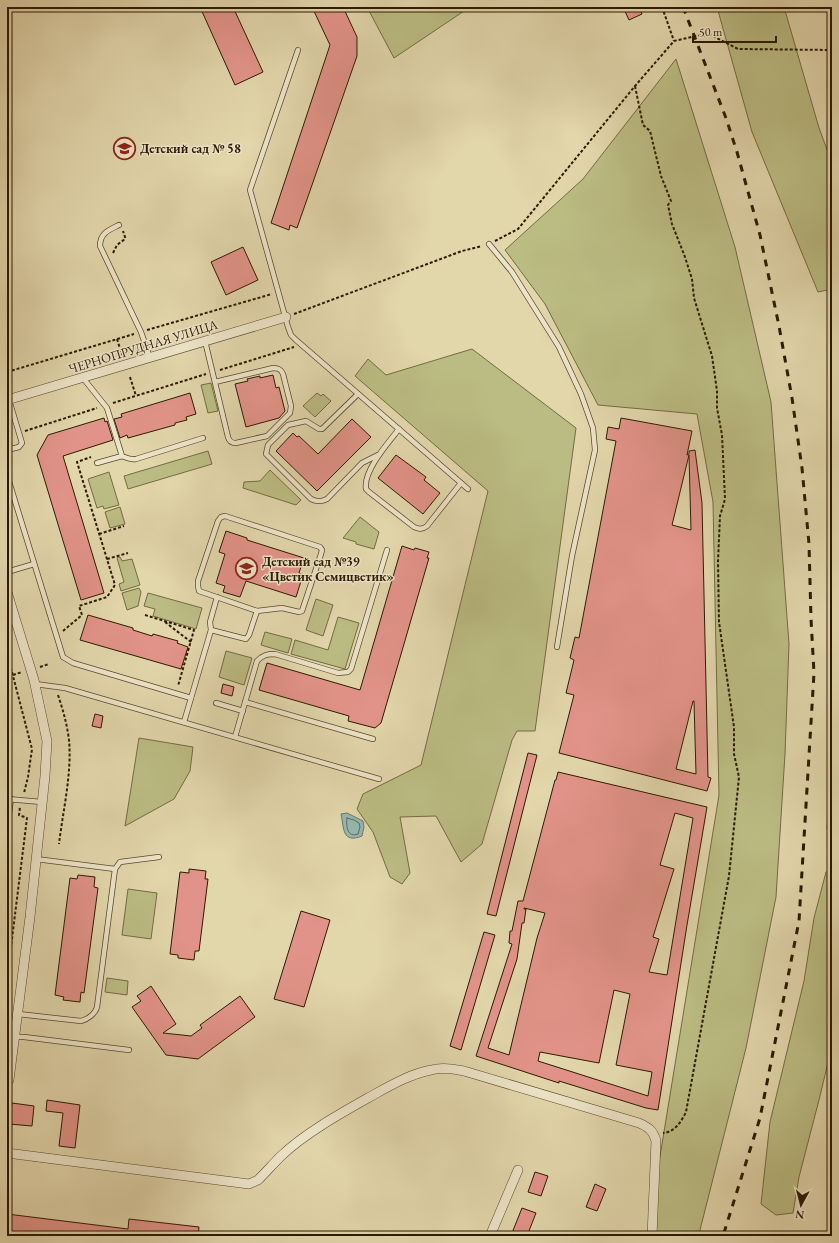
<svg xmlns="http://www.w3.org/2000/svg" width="839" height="1243" viewBox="0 0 839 1243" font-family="'EB Garamond',serif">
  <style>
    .green { fill: #bbbc83; stroke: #746b42 }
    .water { fill: #96b7b0; stroke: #6c786a }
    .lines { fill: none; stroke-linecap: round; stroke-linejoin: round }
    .shore { stroke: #626858; stroke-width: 1 }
    .building { fill: #e29389; stroke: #2d1a01; fill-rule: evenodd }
    .lane-casing { stroke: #5a492c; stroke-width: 6 }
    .street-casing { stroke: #5a492c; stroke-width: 10 }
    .path { stroke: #2d1a01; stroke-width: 2; stroke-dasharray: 3 2; stroke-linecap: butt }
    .lane { stroke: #ece4c8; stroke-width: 4.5 }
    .street { stroke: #ece4c8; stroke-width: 9 }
    .rail { stroke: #2d1a01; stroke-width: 3; stroke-dasharray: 7 7; stroke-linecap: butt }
    .labels { text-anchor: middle; stroke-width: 3; stroke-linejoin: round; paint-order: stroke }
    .poi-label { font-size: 13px; font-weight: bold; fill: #2d1a01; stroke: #ece4c8; text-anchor: start }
    .street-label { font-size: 13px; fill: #2d1a01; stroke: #ece4c8 }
  </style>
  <rect width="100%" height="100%" fill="#e2d6ab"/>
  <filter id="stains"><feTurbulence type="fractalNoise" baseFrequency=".005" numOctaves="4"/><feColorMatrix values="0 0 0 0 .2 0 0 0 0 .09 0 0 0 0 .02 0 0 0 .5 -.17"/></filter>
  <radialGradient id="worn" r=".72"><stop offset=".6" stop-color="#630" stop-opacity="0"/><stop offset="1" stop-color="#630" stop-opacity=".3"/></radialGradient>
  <g class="green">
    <polygon points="367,7 470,7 394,58"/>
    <polygon points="717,7 784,7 819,128 832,163 832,289 818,292 752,132"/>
    <polygon points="676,59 735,247 771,402 789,644 785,754 776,897 746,1048 700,1230 698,1236 647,1236 719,795 713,502 697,414 598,405 545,304 505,250 583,179"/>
    <polygon points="472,349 576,428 535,731 517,731 512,740 482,844 461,862 436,816 400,817 410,873 402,884 390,877 373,832 357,809 363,794 421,765 488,491 355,376 368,359 386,375"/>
    <polygon points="211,383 218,411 208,413 201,385"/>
    <polygon points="317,393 321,396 323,394 331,401 315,417 303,406"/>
    <polygon points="208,451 212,464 128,489 124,476"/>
    <polygon points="270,470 301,500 296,505 243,488 244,482 260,481"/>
    <polygon points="109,472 119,505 104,509 103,506 97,508 88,479"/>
    <polygon points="120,507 125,524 110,528 105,512"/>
    <polygon points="360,517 379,532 374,549 356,544 356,542 343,538"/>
    <polygon points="120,557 122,561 132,559 140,585 121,591 119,584 124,582 117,558"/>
    <polygon points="139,588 141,592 138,606 127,610 122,593"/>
    <polygon points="148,593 202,608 196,629 153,616 155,609 144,606"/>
    <polygon points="316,599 333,605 323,636 306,630"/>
    <polygon points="338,617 359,623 345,669 291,654 295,640 328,650"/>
    <polygon points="265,632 292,639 288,653 261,645"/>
    <polygon points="226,651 252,658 244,685 219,677"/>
    <polygon points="139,738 193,747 190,771 174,799 125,826"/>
    <polygon points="832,779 832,839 827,828"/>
    <polygon points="832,871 832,1046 819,1100 799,1177 793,1213 776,1215 761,1204 770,1122 804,981 814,918 826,872"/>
    <polygon points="128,889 157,893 151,939 122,935"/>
    <polygon points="107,978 128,981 127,995 105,992"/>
  </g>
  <path class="water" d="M347,813L363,821L364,827L362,836C342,844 344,828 341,814Z"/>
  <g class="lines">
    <path class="shore" d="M347,818L354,820L359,823L360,827L358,834C347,838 346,826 347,818Z"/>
  </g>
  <g class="building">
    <polygon points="200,7 233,7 263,72 235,85"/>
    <polygon points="312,7 343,7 357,37 357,56 297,228 290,225 289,230 271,223 330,45"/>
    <polygon points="623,7 639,7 642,14 629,20"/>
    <polygon points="243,247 258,280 226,295 211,262"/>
    <polygon points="273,375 276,388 279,387 285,411 279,418 246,427 235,384 248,381 247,379 260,376 260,378"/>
    <polygon points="190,393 196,414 186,417 187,420 175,423 175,425 128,438 127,435 120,438 114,419 122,417 121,414"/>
    <polygon points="104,418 105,422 107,421 113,440 63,456 104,593 81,600 37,455 48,435"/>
    <path d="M621,418L692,431L687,455L689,454V451L695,450L702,503L708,777L711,778L707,791L559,753L574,695L566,693L574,660L570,658L575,637L579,638L616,441L606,439L608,427L619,429ZM689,455L691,530L672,525ZM693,701H694L696,774L676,769Z"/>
    <polygon points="352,419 371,437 317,491 276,451 293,433 297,437 299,436 318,454"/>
    <polygon points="396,455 426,477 424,480 440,493 423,514 378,478"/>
    <polygon points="226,531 247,538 247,540 304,558 299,573 303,575 296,597 246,581 240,597 223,592 225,586 216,583 225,554 219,552"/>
    <polygon points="402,546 414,550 415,548 429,552 427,558 429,558 381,723 375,728 348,721 349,716 259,690 267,663 360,690"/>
    <polygon points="88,615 133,628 133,630 152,636 153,634 178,641 177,643 188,647 181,669 80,640"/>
    <polygon points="223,684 234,687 232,696 221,693"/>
    <polygon points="95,714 103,716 101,728 92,726"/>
    <polygon points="528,753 537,755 496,916 487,914"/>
    <path d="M558,772L707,807L687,925L658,1110L646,1108L559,1081V1083L476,1056L512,944L509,943L510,931H512L518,901H523L555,780H556ZM675,813L693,818L667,975L649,972L659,939L653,937L674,869L660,865ZM524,908L545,913L537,938L509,1055L488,1048L517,959L522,923H524L526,909H524ZM614,990L630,994L616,1065L652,1072L648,1096L538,1061L540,1052L599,1063Z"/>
    <polygon points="189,869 206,871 205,879 208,879 199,951 195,951 194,960 178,958 178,955 170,954 180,872 189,873"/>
    <polygon points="78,875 95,877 94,887 98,888 84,993 81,992 80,1002 63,1000 64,997 55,995 70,878 77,879"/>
    <polygon points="301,911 330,920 304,1007 274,999"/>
    <polygon points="484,932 495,935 461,1050 450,1046"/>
    <polygon points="151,986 176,1024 163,1033 191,1036 202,1028 200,1025 240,996 255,1017 198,1059 166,1055 132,1007 141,1001 137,996"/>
    <polygon points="47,1100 80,1105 75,1148 59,1146 63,1113 46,1111"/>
    <polygon points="12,1103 34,1106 32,1126 9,1124"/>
    <polygon points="535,1172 548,1176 541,1196 528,1192"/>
    <polygon points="595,1184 606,1189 597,1211 586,1207"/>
    <polygon points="522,1208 536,1213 527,1236 520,1236 512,1233"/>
    <polygon points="7,1214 128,1229 129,1219 199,1227 198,1236 7,1236"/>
  </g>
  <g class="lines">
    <defs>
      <g id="lane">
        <polyline points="298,50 250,190 288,327 291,335 296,340 468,489"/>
        <path d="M119,225C109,230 100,233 100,246L141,332L150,358"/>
        <polyline points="489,244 512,272 559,347 581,394 593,428 595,450 572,556 557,647"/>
        <path d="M205,341L228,437C229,441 231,443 236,443L267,436L290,413L291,406L283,374C281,369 278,368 273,368L215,382"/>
        <path d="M83,378L107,408L122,456C127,458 130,460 136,459L203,438"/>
        <path d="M358,394L322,429H319L306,421L288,425L268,445L266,454L311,499C317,502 321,502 327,499L362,463L378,455"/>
        <path d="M399,429C388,443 363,471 366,489L369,492L414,527C419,529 422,530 427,526L461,483"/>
        <polyline points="7,450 19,447 22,443 9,400"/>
        <polyline points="97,463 122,456"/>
        <polyline points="7,475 63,657 73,663 191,698"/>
        <polygon points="225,516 320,547 322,550 321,554 302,611 299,612 282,608 257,611 199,591 198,586 198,581 218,521 221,517"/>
        <polyline points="7,572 34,564"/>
        <polyline points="211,630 246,639 249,635 257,611"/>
        <polyline points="35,684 65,688 379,779"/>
        <polyline points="245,702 373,739"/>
        <polyline points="216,703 243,711"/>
        <polyline points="184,722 211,630 210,622 217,597"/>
        <path d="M235,737L257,661C263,655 267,654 275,654L338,673L348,672L351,669L387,550"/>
        <polyline points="7,799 42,802"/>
        <polyline points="7,828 11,799"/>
        <polyline points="115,869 120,862 159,857"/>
        <path d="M18,1014L81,1021C88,1019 95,1014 97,1007L115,869L36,859"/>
        <polyline points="7,1037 24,1037 129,1050"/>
      </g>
      <g id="street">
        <polyline points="7,400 286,317"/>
        <polyline points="7,592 34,680 47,741 45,776 30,917 9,1080"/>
        <path d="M7,1153L249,1184L258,1180C266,1172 273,1164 281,1156C306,1132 345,1111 375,1094C393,1084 411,1074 431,1070C442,1067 453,1069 464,1071L639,1123C648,1127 653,1130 656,1141L652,1236"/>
        <polyline points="490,1236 518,1170"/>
      </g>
    </defs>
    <use href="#lane" class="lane-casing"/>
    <use href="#street" class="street-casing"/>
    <g class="path">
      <polyline points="662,7 674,41"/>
      <path d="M635,86L643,125L650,131L661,176L671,201L668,205L672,224L685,257L692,279L694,298L712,356L717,391V408L722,435L725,499L720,516L718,561L719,622L734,727V754L739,777L729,876L686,1112C681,1122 675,1132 663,1133"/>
      <polyline points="495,241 518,229 635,86 674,41 696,36 711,35 738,49 832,50"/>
      <polyline points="113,253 117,245 125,239 125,237 123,231"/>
      <polyline points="294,314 462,251 482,246"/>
      <polyline points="147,330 272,294"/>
      <polyline points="117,339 122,355"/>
      <polyline points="220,370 294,347"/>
      <polyline points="7,372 134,334"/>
      <polyline points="130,377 136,396"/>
      <polyline points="113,403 206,374"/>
      <polyline points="25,431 97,408"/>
      <polyline points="99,534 124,526"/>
      <polyline points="107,559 128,553"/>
      <polyline points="145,615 194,630 178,686"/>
      <polyline points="165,622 191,642"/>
      <polyline points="63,631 82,615 79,606 107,597 115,585 77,462 91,457"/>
      <polyline points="7,653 32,749 28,777 24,793"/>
      <polyline points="40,667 49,664"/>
      <polyline points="13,675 22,672"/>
      <path d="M58,695C63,710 67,724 69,740C72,774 63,810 59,844"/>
      <polyline points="7,979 27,818 19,815 20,807"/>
    </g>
    <use href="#lane" class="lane"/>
    <use href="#street" class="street"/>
    <polyline class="rail" points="683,7 726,118 737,152 760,235 779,326 792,398 802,468 809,544 811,619 814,673 799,921 760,1118 723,1236"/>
  </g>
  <defs>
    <symbol id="school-ring" viewBox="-11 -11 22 22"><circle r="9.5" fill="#ece4c8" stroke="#8f2418" stroke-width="1.5"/><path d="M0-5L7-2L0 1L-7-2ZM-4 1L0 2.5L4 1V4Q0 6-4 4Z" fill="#8f2418"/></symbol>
  </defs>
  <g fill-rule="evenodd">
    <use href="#school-ring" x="112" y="136" width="25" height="25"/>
    <use href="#school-ring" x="234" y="556" width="25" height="25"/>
  </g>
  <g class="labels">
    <g class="poi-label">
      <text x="140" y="153">Детский сад № 58</text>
      <text x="262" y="566">Детский сад №39<tspan x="262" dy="15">«Цветик Семицветик»</tspan></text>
    </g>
    <g class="street-label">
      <text transform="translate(143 346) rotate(-17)" y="5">ЧЕРНОПРУДНАЯ УЛИЦА</text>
    </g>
  </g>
  <rect width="839" height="1243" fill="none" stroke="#e2d6ab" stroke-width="24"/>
  <rect x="8" y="8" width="823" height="1227" fill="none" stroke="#2d1a01" stroke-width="2"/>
  <rect x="12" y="12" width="815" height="1219" fill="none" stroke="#2d1a01"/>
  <g transform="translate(801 1205) rotate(187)" stroke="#ece4c8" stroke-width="3" paint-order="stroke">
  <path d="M0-3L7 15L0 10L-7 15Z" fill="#2d1a01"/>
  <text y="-6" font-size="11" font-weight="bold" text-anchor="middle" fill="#2d1a01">N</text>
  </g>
  <path d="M693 36v6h83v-6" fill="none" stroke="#2d1a01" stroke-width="2"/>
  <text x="699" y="36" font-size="12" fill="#2d1a01" stroke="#ece4c8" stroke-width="3" paint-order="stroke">50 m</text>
  <rect width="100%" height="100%" filter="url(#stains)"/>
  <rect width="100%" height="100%" fill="url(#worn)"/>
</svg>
